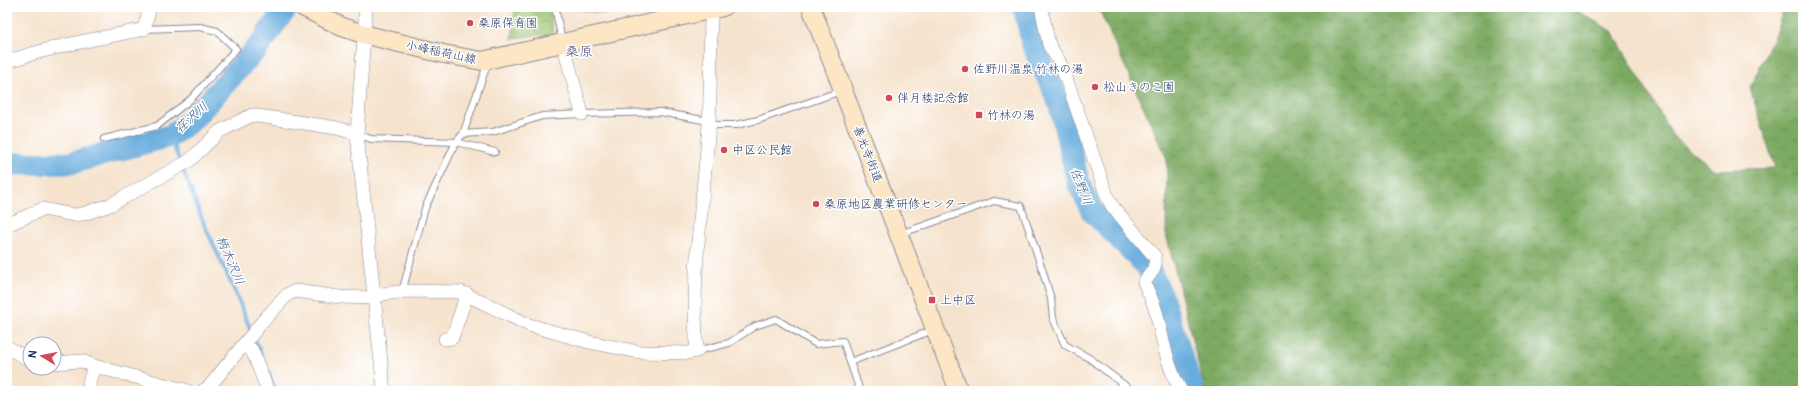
<svg xmlns="http://www.w3.org/2000/svg" width="1810" height="398" viewBox="0 0 1810 398" font-family="Pangolin,'Klee One',sans-serif">
  <style>
    .forest { fill: url(#forest-crowns); stroke: #4c6c60 }
    .cemetery { fill: url(#cemetery-stones); stroke: #5c7a67 }
    .park { fill: url(#park-crowns); stroke: #5c7a67 }
    .lines { fill: none; stroke-linecap: round; stroke-linejoin: round }
    .stream { stroke: #68acdd; stroke-width: 4 }
    .river { stroke: #68acdd; stroke-width: 23 }
    .lane-casing { stroke: #888996; stroke-width: 8 }
    .street-casing { stroke: #888996; stroke-width: 14 }
    .secondary-casing { stroke: #888996; stroke-width: 20 }
    .lane { stroke: #fff; stroke-width: 6 }
    .street { stroke: #fff; stroke-width: 13 }
    .secondary { stroke: #fce6c4; stroke-width: 18 }
    .poi-dot { fill: #d1495b; stroke: #fff; stroke-width: 1.5 }
    .labels { text-anchor: middle; stroke-width: 3; stroke-linejoin: round; paint-order: stroke }
    .poi-label { font-size: 12px; fill: #1b2f5e; stroke: #fff; text-anchor: start }
    .street-label { font-size: 12px; fill: #1b2f5e; stroke: #fff }
    .water-label { font-size: 13px; font-style: italic; fill: #365b8a; stroke: #fff }
    .quarter-label { font-size: 14px; fill: #55557f; stroke: #fff }
  </style>
  <defs>
    <pattern id="forest-crowns" width="20" height="18" patternUnits="userSpaceOnUse"><rect width="20" height="18" fill="#7daa62"/><path d="M2 6a3 3 0 1 1 6 0M12 15a3 3 0 1 1 6 0" fill="none" stroke="#668b54"/></pattern>
    <pattern id="cemetery-stones" width="16" height="16" patternUnits="userSpaceOnUse"><rect width="16" height="16" fill="#9cc470"/><path d="M2 7V4a2 2 0 0 1 4 0v3zM10 15v-3a2 2 0 0 1 4 0v3z" fill="#7ea05f"/></pattern>
    <pattern id="park-crowns" width="20" height="18" patternUnits="userSpaceOnUse"><rect width="20" height="18" fill="#9cc470"/><path d="M2 6a3 3 0 1 1 6 0M12 15a3 3 0 1 1 6 0" fill="none" stroke="#7ea05f"/></pattern>
  </defs>
  <rect width="100%" height="100%" fill="#fff"/>
  <filter id="ink" filterUnits="userSpaceOnUse"><feTurbulence type="fractalNoise" baseFrequency=".025" numOctaves="2"/><feDisplacementMap in="SourceGraphic" scale="8" xChannelSelector="R" yChannelSelector="G"/><feConvolveMatrix kernelMatrix="1 2 1 2 8 2 1 2 1" color-interpolation-filters="sRGB"/></filter>
  <filter id="wash" filterUnits="userSpaceOnUse"><feTurbulence type="fractalNoise" baseFrequency=".012" numOctaves="4" result="noise"/><feDisplacementMap in="SourceGraphic" scale="16" xChannelSelector="R" yChannelSelector="G"/><feGaussianBlur stdDeviation="0.9" result="paint"/><feColorMatrix in="noise" values="0 0 0 0 0 0 0 0 0 0 0 0 0 0 0 0 0 1.4 0 .05"/><feComposite in="paint" operator="in"/></filter>
  <g filter="url(#wash)">
    <rect width="100%" height="100%" fill="#f6e3cd"/>
    <polygon class="forest" points="1098,7 1570,7 1612,31 1673,136 1715,170 1775,168 1750,88 1777,29 1784,7 1803,7 1803,391 1205,391 1166,234 1167,159"/>
    <polygon class="cemetery" points="565,7 607,7 606,14"/>
    <polygon class="park" points="515,7 549,7 553,35 536,35 512,39"/>
    <g class="lines">
      <polyline class="stream" points="170,136 204,224 235,292 276,391"/>
      <g class="river">
        <polyline points="1024,7 1033,45 1059,102 1078,182 1092,211 1147,266 1161,294 1193,391"/>
        <polyline points="7,164 71,163 170,136 191,121 259,46 287,7"/>
      </g>
    </g>
  </g>
  <g filter="url(#ink)">
    <g class="lines">
      <defs>
        <g id="lane">
          <polyline points="555,7 562,41"/>
          <polyline points="357,134 371,139 456,142 495,152"/>
          <polyline points="463,134 493,132 542,116 582,114 660,112 703,120 715,125 736,125 758,120 841,91"/>
          <polyline points="104,139 157,126 191,99 236,49 217,31 200,27 144,29"/>
          <polyline points="900,234 994,201 1021,206 1043,272 1051,299 1053,318 1065,345 1089,358 1132,391"/>
          <polyline points="402,292 425,208 456,142 463,134 488,62"/>
          <polyline points="697,351 729,343 755,326 776,319 816,344 843,341 860,391"/>
          <polyline points="850,362 933,330"/>
        </g>
        <g id="street">
          <polyline points="366,7 357,134 384,391"/>
          <path d="M1041,7L1049,45L1059,61L1068,84L1107,196L1112,206L1155,257C1157,268 1150,274 1144,282C1149,294 1156,307 1158,320C1164,345 1168,368 1181,391"/>
          <polyline points="563,43 582,114"/>
          <path d="M7,62C51,46 98,39 144,29L150,7"/>
          <polyline points="7,225 43,209 73,215 83,214 110,205 189,161 220,131 252,115 337,128 357,134"/>
          <polyline points="445,339 452,338 467,294"/>
          <polyline points="243,345 252,350 268,391"/>
          <polyline points="7,347 30,360"/>
          <polyline points="54,363 82,361 94,366 188,391"/>
          <polyline points="90,391 89,382 94,366"/>
          <path d="M202,391L208,388L263,321L288,294L296,291L339,297L374,298L383,294L407,291L461,292L529,325L589,342L639,352L687,353L697,351C690,275 704,198 709,123C711,89 710,54 711,19L709,10"/>
        </g>
        <g id="secondary">
          <polyline points="303,7 342,27 363,34 444,54 482,61 723,7"/>
          <polyline points="811,7 959,391"/>
        </g>
      </defs>
      <use href="#lane" class="lane-casing"/>
      <use href="#street" class="street-casing"/>
      <use href="#secondary" class="secondary-casing"/>
      <use href="#lane" class="lane"/>
      <use href="#street" class="street"/>
      <use href="#secondary" class="secondary"/>
    </g>
  </g>
  <g class="poi-dot">
    <circle cx="470" cy="23" r="4"/>
    <circle cx="965" cy="69" r="4"/>
    <circle cx="1095" cy="87" r="4"/>
    <circle cx="889" cy="98" r="4"/>
    <rect x="975" y="111" width="8" height="8" rx="2"/>
    <circle cx="724" cy="150" r="4"/>
    <circle cx="816" cy="204" r="4"/>
    <rect x="928" y="296" width="8" height="8" rx="2"/>
  </g>
  <g class="labels">
    <g class="poi-label">
      <text x="478" y="27">桑原保育園</text>
      <text x="973" y="73">佐野川温泉 竹林の湯</text>
      <text x="1103" y="91">松山きのこ園</text>
      <text x="897" y="102">伴月楼記念館</text>
      <text x="987" y="119">竹林の湯</text>
      <text x="732" y="154">中区公民館</text>
      <text x="824" y="208">桑原地区農業研修センター</text>
      <text x="940" y="304">上中区</text>
    </g>
    <g class="street-label">
      <text transform="translate(441 52) rotate(12)" y="4">小峰稲荷山線</text>
      <text transform="translate(868 154) rotate(69)" y="4">善光寺街道</text>
    </g>
    <g class="water-label">
      <text transform="translate(191 117) rotate(-42)" y="5">荏沢川</text>
      <text transform="translate(1082 186) rotate(69)" y="5">佐野川</text>
      <text transform="translate(231 260) rotate(67)" y="5">柄木沢川</text>
    </g>
    <g class="quarter-label">
      <text x="579" y="56">桑原</text>
    </g>
  </g>
  <rect width="1810" height="398" fill="none" stroke="#fff" stroke-width="24"/>
  <g transform="translate(42 356) rotate(280)"><circle r="19" fill="#ffffff" stroke="#a4acbf"/>
  <path d="M0-3L7 15L0 10L-7 15Z" fill="#d1495b"/>
  <text y="-6" font-size="11" font-weight="bold" text-anchor="middle" fill="#1b2f5e">N</text>
  </g>
</svg>
